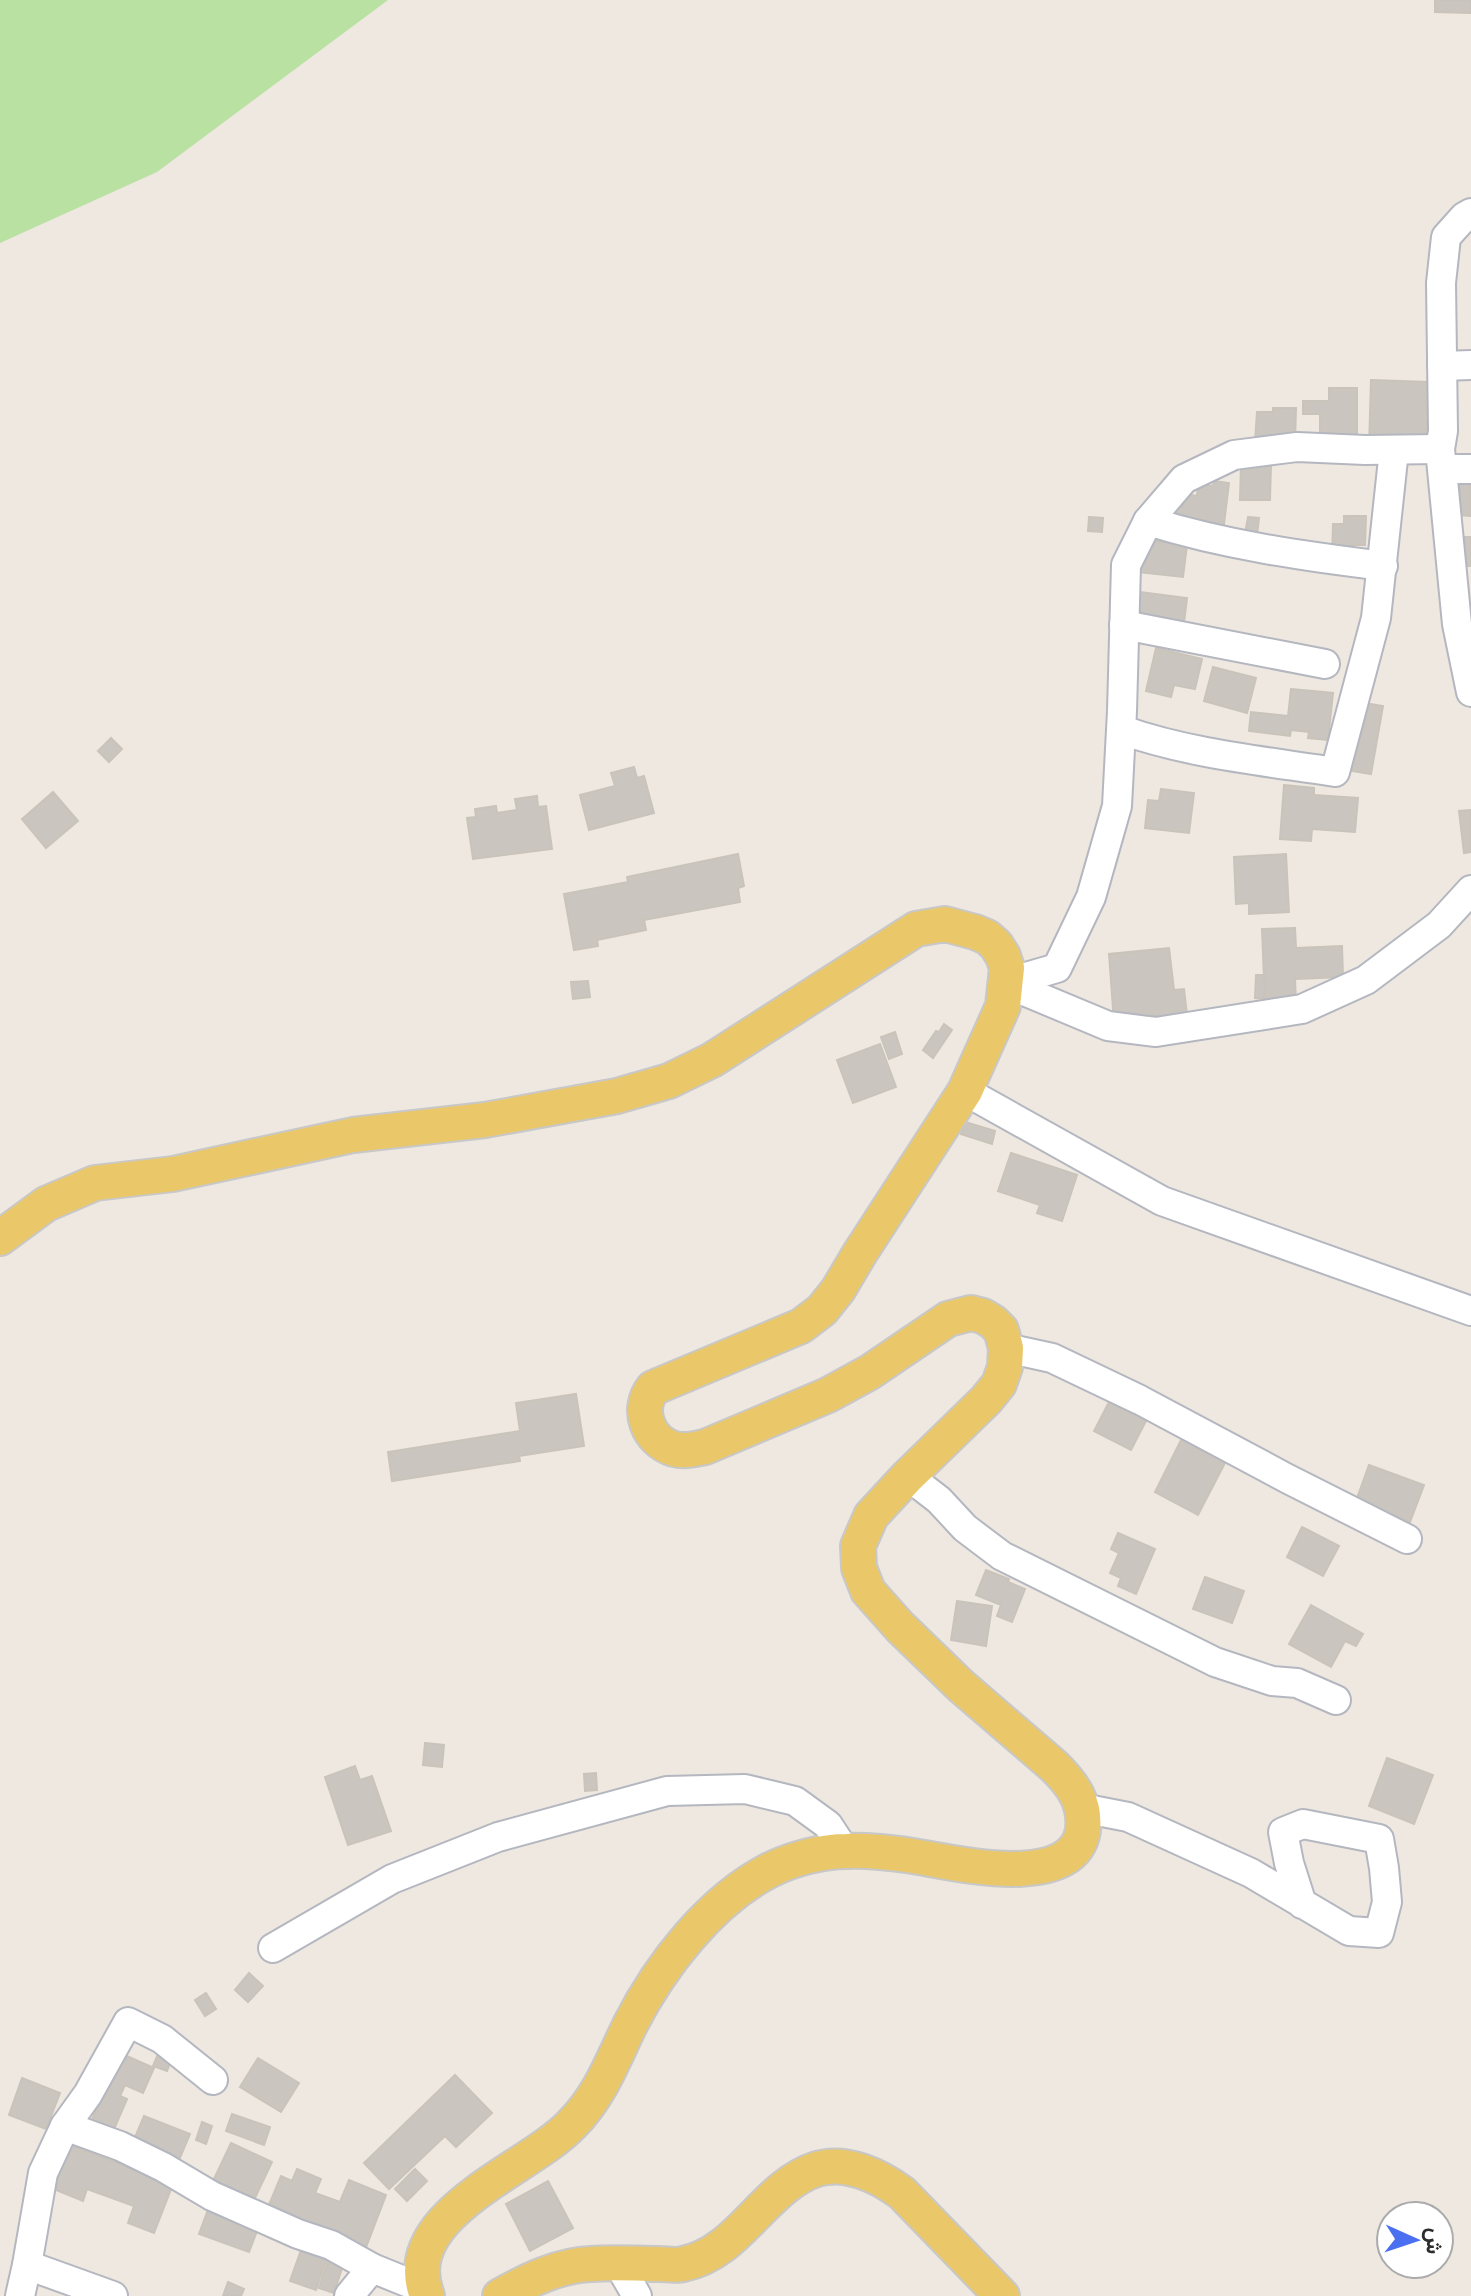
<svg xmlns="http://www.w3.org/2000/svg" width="1471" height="2296" viewBox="0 0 1471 2296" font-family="'Golos Text',Vazirmatn,sans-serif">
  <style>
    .green { fill: #b9e1a1 }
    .building { fill: #cac6bf; stroke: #c9c3ba; stroke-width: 2 }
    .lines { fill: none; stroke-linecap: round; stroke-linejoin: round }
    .minor-casing { stroke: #b4b7bf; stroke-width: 32 }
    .major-casing { stroke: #c8c8c8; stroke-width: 38 }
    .minor { stroke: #fff; stroke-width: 28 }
    .major { stroke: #eac86a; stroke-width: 34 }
  </style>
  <rect width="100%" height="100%" fill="#eee8e1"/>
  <polygon class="green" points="0,0 388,0 157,172 0,243"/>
  <g class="building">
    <polygon points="1435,0 1471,0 1471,13 1435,12"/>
    <polygon points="1371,380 1429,382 1427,447 1369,448"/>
    <polygon points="1329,388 1357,388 1357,444 1320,444 1320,414 1303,414 1303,401 1329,401"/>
    <polygon points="1273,408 1296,408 1295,443 1255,441 1257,412 1273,412"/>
    <polygon points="1241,464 1271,465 1270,500 1240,500"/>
    <polygon points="1446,480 1471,481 1471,516 1444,514"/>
    <polygon points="1214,481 1229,483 1223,532 1167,525 1169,504 1183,506 1185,494 1197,496 1198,484 1213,486"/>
    <polygon points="1344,516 1366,516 1365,545 1350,545 1350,556 1332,556 1333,524 1344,524"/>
    <polygon points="1089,517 1103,518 1102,532 1088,531"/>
    <polygon points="1248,517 1259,518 1257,535 1245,534"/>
    <polygon points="1462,537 1471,537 1471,566 1461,566"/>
    <polygon points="1148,540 1187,545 1183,577 1137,572"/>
    <polygon points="1140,592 1187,598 1183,630 1135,623"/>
    <polygon points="1156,648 1202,659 1195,689 1174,685 1171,697 1146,691"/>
    <polygon points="1213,667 1256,678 1247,713 1204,701"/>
    <polygon points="1291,689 1333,693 1328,740 1308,738 1309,732 1291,730 1290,736 1249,731 1251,712 1288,716"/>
    <polygon points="1358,702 1383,706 1371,774 1346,770"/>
    <polygon points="111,738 122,749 109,762 98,751"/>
    <polygon points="634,767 637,778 644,776 654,813 589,830 580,795 615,786 611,773"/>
    <polygon points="1284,785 1314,788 1314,795 1358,798 1355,832 1312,829 1311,841 1280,839"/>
    <polygon points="1161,789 1194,793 1189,833 1145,828 1148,800 1159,801"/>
    <polygon points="53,792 78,821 46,848 22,819"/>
    <polygon points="537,796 538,807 546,806 552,849 473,859 467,818 476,817 475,809 496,806 497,813 517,810 515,799"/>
    <polygon points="1471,810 1471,852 1464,853 1459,811"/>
    <polygon points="738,854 744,886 738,888 740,902 644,920 646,930 597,940 598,946 574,950 564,894 628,882 627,877"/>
    <polygon points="1286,854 1289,912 1249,914 1249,903 1236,904 1234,857"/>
    <polygon points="1295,928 1296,948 1342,946 1343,977 1295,979 1296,1003 1265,1004 1262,929"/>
    <polygon points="1169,948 1174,990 1184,989 1187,1015 1114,1022 1109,954"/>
    <polygon points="1256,975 1265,975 1264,999 1255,998"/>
    <polygon points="588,981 590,997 573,999 571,982"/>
    <polygon points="944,1024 952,1030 933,1058 923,1050 936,1031 939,1032"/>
    <polygon points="895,1032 902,1054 889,1059 881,1037"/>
    <polygon points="880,1044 896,1087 853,1103 837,1060"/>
    <polygon points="965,1122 995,1131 992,1144 961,1134"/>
    <polygon points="1011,1153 1077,1175 1062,1221 1037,1213 1040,1205 998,1191"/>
    <polygon points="576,1394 584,1446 519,1456 520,1461 392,1481 388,1452 520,1431 516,1403"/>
    <polygon points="1110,1400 1147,1419 1131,1450 1094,1431"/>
    <polygon points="1182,1438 1226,1461 1198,1515 1155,1492"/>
    <polygon points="1369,1465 1424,1485 1410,1522 1356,1501"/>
    <polygon points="1302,1527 1339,1546 1323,1576 1287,1557"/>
    <polygon points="1118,1533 1155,1549 1136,1594 1118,1586 1121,1578 1110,1573 1119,1553 1111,1549"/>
    <polygon points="986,1570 1009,1579 1008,1582 1025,1589 1012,1622 997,1616 1001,1605 976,1595"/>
    <polygon points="1205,1577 1244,1591 1232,1623 1193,1609"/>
    <polygon points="957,1601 992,1606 986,1646 951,1640"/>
    <polygon points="1311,1605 1363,1634 1356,1646 1345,1641 1331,1667 1289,1644"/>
    <polygon points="425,1743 444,1745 442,1767 423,1765"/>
    <polygon points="1387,1758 1433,1775 1414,1824 1369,1806"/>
    <polygon points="355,1766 360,1780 372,1776 391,1831 348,1845 325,1777"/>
    <polygon points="596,1773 597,1790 585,1791 584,1774"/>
    <polygon points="249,1973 263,1986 248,2002 235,1990"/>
    <polygon points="206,1993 216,2009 205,2016 195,2000"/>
    <polygon points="160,2049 173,2055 167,2071 153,2066"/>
    <polygon points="120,2053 154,2068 143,2093 125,2085 120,2096 127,2099 112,2134 90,2124"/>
    <polygon points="258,2058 299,2083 281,2112 240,2087"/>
    <polygon points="455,2075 492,2113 456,2147 445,2136 389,2189 364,2163"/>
    <polygon points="22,2078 60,2093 46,2129 9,2115"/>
    <polygon points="232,2114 270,2127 264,2145 226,2131"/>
    <polygon points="144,2116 190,2134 179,2160 133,2142"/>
    <polygon points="202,2122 212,2126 206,2144 196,2140"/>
    <polygon points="231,2143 272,2162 254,2200 213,2181"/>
    <polygon points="67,2144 173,2184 154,2233 128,2223 134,2206 87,2189 83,2201 51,2188"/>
    <polygon points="297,2169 321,2179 315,2193 340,2202 349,2180 386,2195 365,2250 268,2207 281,2176 292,2181"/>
    <polygon points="415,2169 427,2181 407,2201 395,2189"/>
    <polygon points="548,2181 573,2228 530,2251 506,2204"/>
    <polygon points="209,2207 259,2226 249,2252 199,2234"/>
    <polygon points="305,2239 330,2248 316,2290 290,2281"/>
    <polygon points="330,2254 345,2259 334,2293 319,2288"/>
    <polygon points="228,2282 244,2289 241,2296 223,2296"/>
  </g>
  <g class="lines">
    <defs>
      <g id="minor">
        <polyline points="1471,213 1464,217 1446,237 1441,283 1443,431 1440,449 1457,624 1471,692"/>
        <polyline points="1442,366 1471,365"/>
        <polyline points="1443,469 1471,469"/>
        <path d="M1148,521C1224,545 1303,556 1383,566"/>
        <polyline points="1124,625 1325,664"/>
        <path d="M1122,730C1190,754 1264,761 1335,772L1376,618L1394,450"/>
        <polyline points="1005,983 1057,968 1091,897 1117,806 1122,711 1126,565 1148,521 1184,479 1234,455 1297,447 1365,450 1440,449"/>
        <polyline points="1005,983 1108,1026 1156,1032 1302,1009 1366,980 1439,925 1471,890"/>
        <polyline points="965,1091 1162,1201 1471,1311"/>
        <polyline points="1006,1348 1052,1358 1140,1400 1288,1479 1407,1539"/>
        <polyline points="908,1476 939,1500 965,1528 1002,1556 1215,1662 1272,1681 1297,1683 1336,1700"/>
        <polyline points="1082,1808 1128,1817 1251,1873 1349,1931 1379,1933 1387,1902 1384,1868 1379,1839 1303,1824 1283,1832 1289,1863 1302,1904"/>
        <polyline points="273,1948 392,1879 498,1837 667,1791 745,1789 795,1801 828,1825 845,1851"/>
        <polyline points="65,2126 88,2094 128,2022 162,2039 213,2080"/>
        <polyline points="619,2265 637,2296"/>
        <polyline points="20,2296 27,2265"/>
        <polyline points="113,2296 27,2265 43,2173 65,2126 120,2146 163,2167 212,2196 298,2234 331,2245 372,2268"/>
        <polyline points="349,2296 372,2268 424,2289"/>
      </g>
      <g id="major">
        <path d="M0,1238L46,1204L95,1183L173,1174L353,1135L485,1120L617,1096L669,1081L712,1060L916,929L945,924L975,932L987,937L996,945L1003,956L1007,968L1003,1006L965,1091L860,1253L838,1290L822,1310L801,1326L653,1388C636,1410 648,1441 674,1449C685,1452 694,1449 705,1447L828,1395L870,1372L948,1319L971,1313L983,1316L993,1322L1001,1330L1006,1348L1005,1367L999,1384L986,1400L908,1476L871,1516L858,1546L859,1568L868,1591L900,1627L961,1686L1055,1767C1073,1785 1086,1803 1083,1830C1074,1893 952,1862 913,1856C892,1853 868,1850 847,1851C822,1851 792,1859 770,1870C710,1901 660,1966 630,2025C613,2060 600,2096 572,2124C529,2170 395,2214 427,2296"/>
        <path d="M500,2296C527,2281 559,2265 591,2264C614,2262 637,2264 659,2264C666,2264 676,2266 683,2264C740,2253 764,2186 817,2169C846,2160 879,2176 902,2193L1002,2296"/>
      </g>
    </defs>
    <use href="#minor" class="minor-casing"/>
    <use href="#major" class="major-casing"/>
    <use href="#minor" class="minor"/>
    <use href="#major" class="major"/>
  </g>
  <g transform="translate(1415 2240) rotate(93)"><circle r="38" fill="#ffffff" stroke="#ababab" stroke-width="2"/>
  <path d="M0-6L14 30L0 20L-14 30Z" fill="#4b6ff1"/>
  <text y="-12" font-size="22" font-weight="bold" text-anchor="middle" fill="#2d2d2d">ش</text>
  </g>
</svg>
